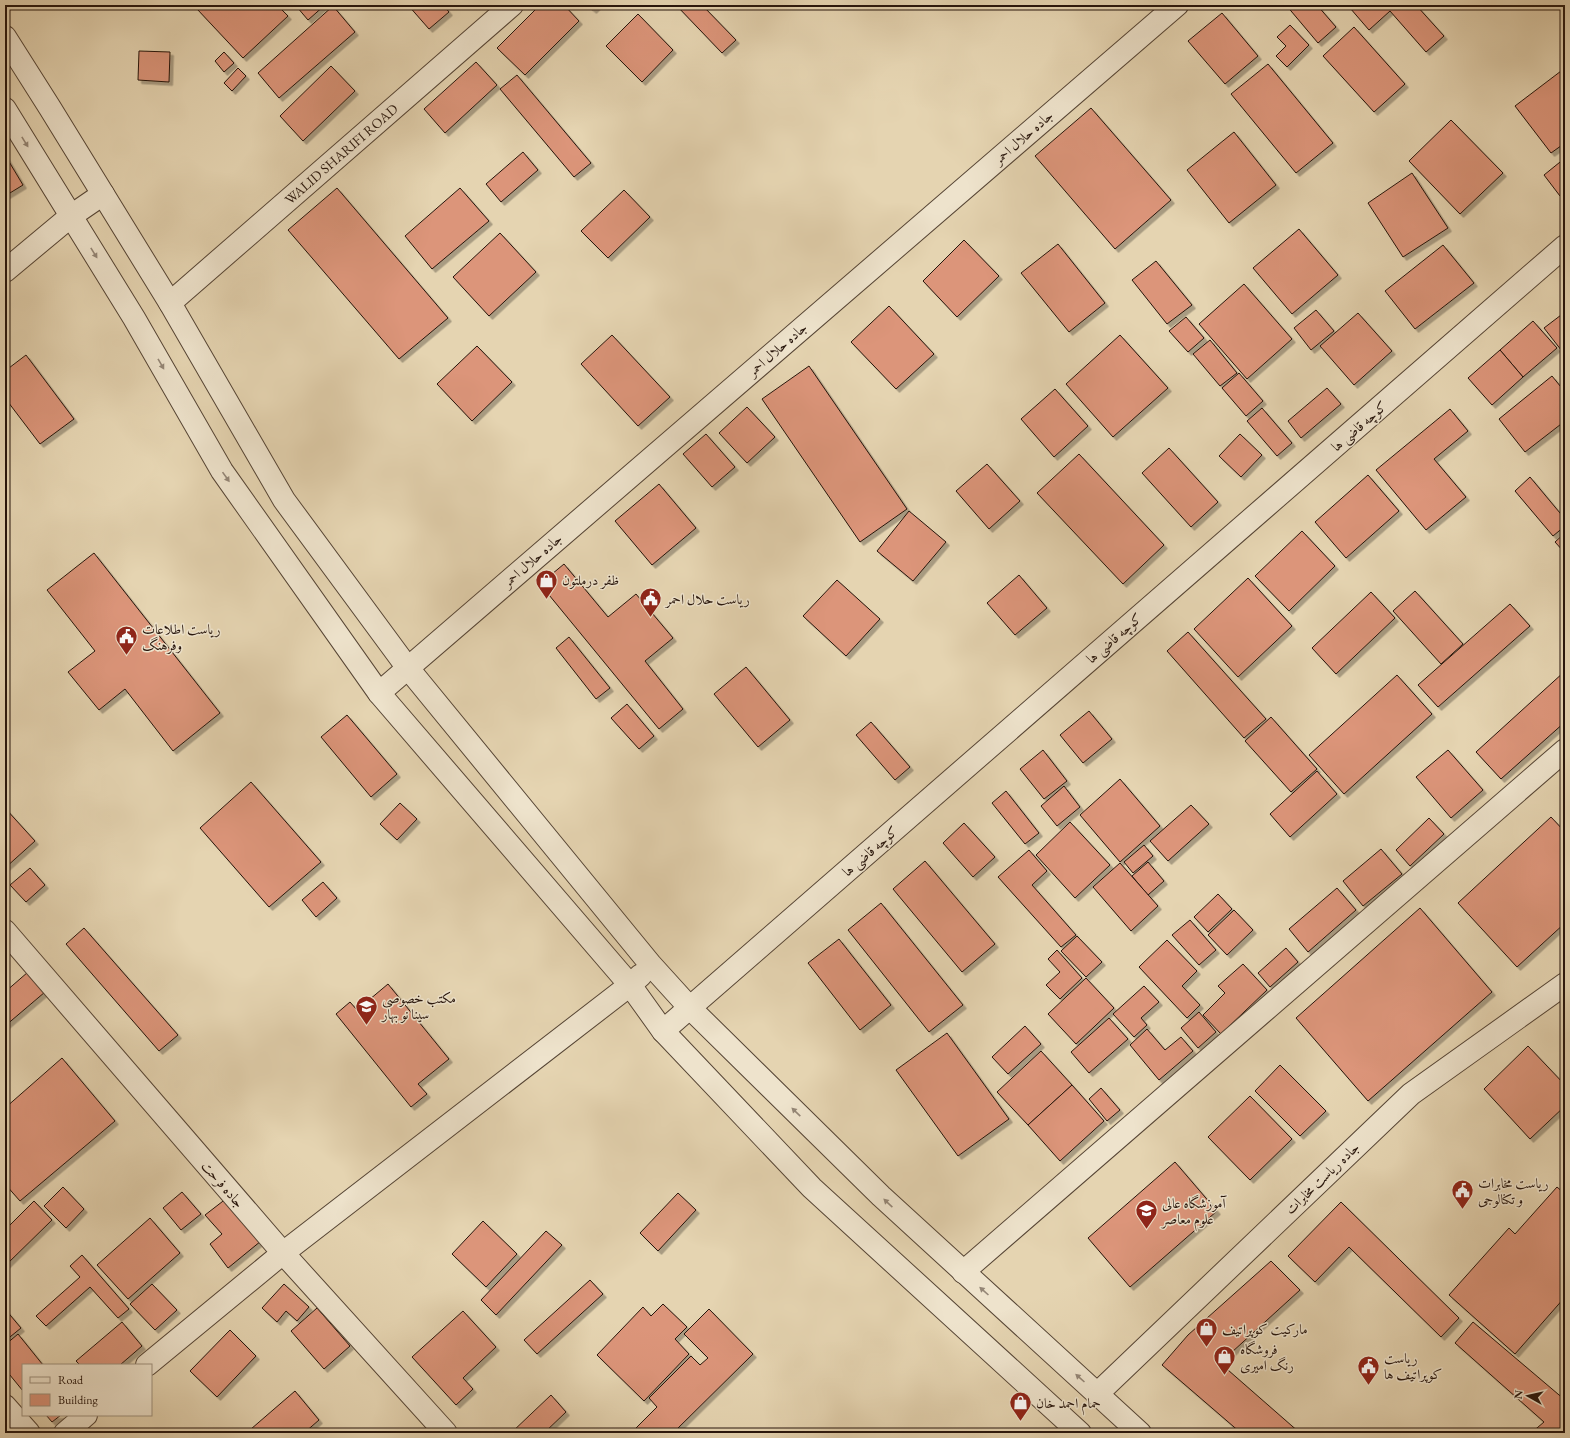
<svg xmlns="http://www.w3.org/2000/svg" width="1570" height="1438" viewBox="0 0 1570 1438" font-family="'EB Garamond',Amiri,serif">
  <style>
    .building { fill: #dc957a; stroke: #27150c; filter: url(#shadow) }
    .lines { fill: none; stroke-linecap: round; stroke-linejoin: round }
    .minor-casing { stroke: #564535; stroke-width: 24 }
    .minor { stroke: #eee3cc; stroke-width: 22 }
    .oneway { fill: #948676 }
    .labels { text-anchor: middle; stroke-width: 3; stroke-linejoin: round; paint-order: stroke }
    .street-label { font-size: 14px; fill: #27150c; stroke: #eee3cc }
    .poi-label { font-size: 14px; fill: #27150c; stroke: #eee3cc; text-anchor: start }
  </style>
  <defs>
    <filter id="shadow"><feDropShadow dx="3.5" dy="3.5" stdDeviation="0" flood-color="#0004"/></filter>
  </defs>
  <rect width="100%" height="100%" fill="#e5d4b1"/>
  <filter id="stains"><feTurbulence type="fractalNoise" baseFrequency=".005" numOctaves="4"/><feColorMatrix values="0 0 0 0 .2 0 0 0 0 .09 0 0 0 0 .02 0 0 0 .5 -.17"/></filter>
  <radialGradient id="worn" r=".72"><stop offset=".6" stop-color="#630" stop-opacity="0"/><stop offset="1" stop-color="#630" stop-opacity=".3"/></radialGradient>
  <g class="building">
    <polygon points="201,5 277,5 288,16 243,58 197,9"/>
    <polygon points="299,5 325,5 308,20 297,7"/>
    <polygon points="408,5 443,5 449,12 429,29"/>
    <polygon points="540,5 564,5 579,21 525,75 497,48"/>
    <polygon points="587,5 598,5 593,10"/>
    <polygon points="676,5 702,5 736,40 722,53"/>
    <polygon points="1286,5 1317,5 1336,27 1318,43"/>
    <polygon points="1354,5 1416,5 1444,36 1426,52 1390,11 1369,30 1350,8"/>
    <polygon points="333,6 355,32 279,98 258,73"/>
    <polygon points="1222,13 1258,56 1225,84 1188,41"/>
    <polygon points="638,14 673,50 642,82 606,46"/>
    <polygon points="1290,25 1309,45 1287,67 1276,56 1286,46 1277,37"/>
    <polygon points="1354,27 1405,84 1374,112 1323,56"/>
    <polygon points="139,51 170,52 169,82 138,80"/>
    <polygon points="224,52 234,63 224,72 215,61"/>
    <polygon points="476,62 497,85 445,133 424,109"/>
    <polygon points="1268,64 1333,143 1296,173 1231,94"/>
    <polygon points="331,66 355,91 303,141 280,116"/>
    <polygon points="238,68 246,76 232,91 224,83"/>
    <polygon points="1565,68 1565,143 1551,153 1515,106"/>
    <polygon points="517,75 591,163 574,177 500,89"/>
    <polygon points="1091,108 1171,200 1115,249 1035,156"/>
    <polygon points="1451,120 1503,173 1460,214 1409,161"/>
    <polygon points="1234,132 1276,185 1229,223 1187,170"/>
    <polygon points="523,152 538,170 501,202 486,184"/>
    <polygon points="5,155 23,185 5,196"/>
    <polygon points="1565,158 1565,193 1560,196 1544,175"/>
    <polygon points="1412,173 1448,228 1403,257 1368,203"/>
    <polygon points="337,188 448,318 399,359 288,230"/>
    <polygon points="460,188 489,221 432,269 405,236"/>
    <polygon points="624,190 650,217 608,258 581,231"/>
    <polygon points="1299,229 1338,275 1292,314 1253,268"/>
    <polygon points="500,233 536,272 489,316 453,277"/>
    <polygon points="964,240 999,276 957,317 923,281"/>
    <polygon points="1058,244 1105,303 1069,332 1021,273"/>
    <polygon points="1443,245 1474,283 1415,329 1385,291"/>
    <polygon points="1156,261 1192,305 1167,324 1132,280"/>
    <polygon points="1244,284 1292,339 1247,379 1199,324"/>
    <polygon points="889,306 934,354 896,389 851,342"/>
    <polygon points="1316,310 1334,331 1311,350 1294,328"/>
    <polygon points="1565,312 1565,355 1544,328"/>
    <polygon points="1358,313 1392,351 1354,385 1320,346"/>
    <polygon points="1186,317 1204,338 1188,352 1169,331"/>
    <polygon points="1533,321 1557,348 1523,377 1500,350"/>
    <polygon points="612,335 670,397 638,426 581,364"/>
    <polygon points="1120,335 1168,388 1113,437 1066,384"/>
    <polygon points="1210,340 1237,373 1220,386 1193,354"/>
    <polygon points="477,346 512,382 472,421 437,384"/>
    <polygon points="1500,350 1523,377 1492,405 1468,378"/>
    <polygon points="26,355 74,419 40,444 5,398 5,371"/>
    <polygon points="809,366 907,509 860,542 762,399"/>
    <polygon points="1239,373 1263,401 1246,416 1222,388"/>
    <polygon points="1552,376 1565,392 1565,421 1525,452 1499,419"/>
    <polygon points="1327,388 1341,404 1301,438 1288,421"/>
    <polygon points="1055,389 1088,426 1054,457 1021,419"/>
    <polygon points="747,407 775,437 747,463 719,433"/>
    <polygon points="1262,408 1292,443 1277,456 1247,421"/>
    <polygon points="1450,409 1468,431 1434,459 1466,497 1426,530 1376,470"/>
    <polygon points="706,434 735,467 712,487 683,454"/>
    <polygon points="1240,434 1262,455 1241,477 1219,456"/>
    <polygon points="1169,448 1218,502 1191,527 1142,473"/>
    <polygon points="1079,454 1164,545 1123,584 1037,493"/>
    <polygon points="987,464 1020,501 989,529 956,491"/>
    <polygon points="1368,475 1399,511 1346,558 1315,522"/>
    <polygon points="1530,477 1565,519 1565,526 1553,536 1515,491"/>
    <polygon points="659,484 696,528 652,565 615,521"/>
    <polygon points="909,511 946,542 913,581 877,551"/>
    <polygon points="1302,531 1335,566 1289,611 1255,576"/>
    <polygon points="1565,533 1565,553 1555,542"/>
    <polygon points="94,553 220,713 173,751 125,689 99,710 68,672 95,651 47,590"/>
    <polygon points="564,564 608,617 636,594 673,638 645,661 683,709 659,729 540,584"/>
    <polygon points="1019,575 1047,608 1015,635 987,603"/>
    <polygon points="1248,578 1292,626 1238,677 1194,629"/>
    <polygon points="837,580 880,619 846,656 803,616"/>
    <polygon points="1415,591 1463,644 1441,664 1393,611"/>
    <polygon points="1371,592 1395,618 1336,674 1312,648"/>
    <polygon points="1510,604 1530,626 1438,707 1418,685"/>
    <polygon points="1188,632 1266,719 1244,738 1167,651"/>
    <polygon points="569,637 610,688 596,699 556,648"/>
    <polygon points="746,667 790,720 758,747 714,694"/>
    <polygon points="1564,672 1565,722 1501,779 1476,752"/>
    <polygon points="1397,675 1432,714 1344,794 1309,755"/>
    <polygon points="627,704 654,736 639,749 611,718"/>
    <polygon points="1089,711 1112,739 1083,763 1060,735"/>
    <polygon points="347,715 397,774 371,797 321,737"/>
    <polygon points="1271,717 1317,769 1291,792 1245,741"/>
    <polygon points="871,722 910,767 895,780 856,735"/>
    <polygon points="1043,750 1067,781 1044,799 1020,769"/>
    <polygon points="1448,750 1483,790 1451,818 1416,777"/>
    <polygon points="1317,771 1337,794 1290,837 1270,814"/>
    <polygon points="1120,779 1160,826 1120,862 1080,815"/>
    <polygon points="251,782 321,862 269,907 200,828"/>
    <polygon points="1064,786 1080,807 1057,826 1041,806"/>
    <polygon points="1006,791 1039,833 1025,844 992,803"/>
    <polygon points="400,803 417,819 397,840 380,824"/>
    <polygon points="1191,805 1209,824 1168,861 1150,841"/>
    <polygon points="5,808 35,841 5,868"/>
    <polygon points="1551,817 1565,832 1565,923 1517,967 1458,903"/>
    <polygon points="1429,818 1444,834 1410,866 1396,850"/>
    <polygon points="1070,822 1110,865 1075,898 1036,855"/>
    <polygon points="964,823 995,857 973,877 943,843"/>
    <polygon points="1144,845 1153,856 1133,873 1124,862"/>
    <polygon points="1381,849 1402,874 1363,906 1343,881"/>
    <polygon points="1029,850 1047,871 1032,885 1076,935 1061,947 998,877"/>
    <polygon points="925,861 995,944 962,972 893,889"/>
    <polygon points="1148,862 1164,881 1148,895 1132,876"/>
    <polygon points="1120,863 1158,906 1131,931 1093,887"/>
    <polygon points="30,868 45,885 26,902 10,885"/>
    <polygon points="323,882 337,898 316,917 302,900"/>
    <polygon points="1337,888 1356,910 1308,952 1289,929"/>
    <polygon points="1218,894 1232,909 1208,932 1194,917"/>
    <polygon points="881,903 963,1005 929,1032 848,930"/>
    <polygon points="1420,908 1492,992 1368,1101 1296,1018"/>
    <polygon points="1234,910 1253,930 1227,955 1208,935"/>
    <polygon points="1190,920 1216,950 1199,965 1172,935"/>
    <polygon points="84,928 178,1035 159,1051 66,944"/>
    <polygon points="1077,936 1102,962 1086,977 1061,951"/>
    <polygon points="839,939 891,1005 860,1030 808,963"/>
    <polygon points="1167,940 1197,971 1182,986 1200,1005 1187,1018 1139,967"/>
    <polygon points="1286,948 1298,962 1270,987 1258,973"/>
    <polygon points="1057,950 1082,978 1060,999 1046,985 1060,972 1048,959"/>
    <polygon points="1243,964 1267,990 1221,1034 1203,1015 1225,993 1218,986"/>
    <polygon points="28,972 45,992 5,1026 5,992"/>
    <polygon points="1086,978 1114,1008 1076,1044 1048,1014"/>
    <polygon points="388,984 449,1059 418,1084 427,1094 411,1107 336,1014 350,1002 357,1010"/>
    <polygon points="1144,986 1159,1002 1141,1018 1147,1025 1134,1037 1113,1014"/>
    <polygon points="1199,1012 1216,1032 1198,1048 1181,1028"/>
    <polygon points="1109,1018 1128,1039 1089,1073 1071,1052"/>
    <polygon points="1025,1026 1041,1044 1008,1074 992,1057"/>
    <polygon points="1147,1029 1165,1050 1181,1037 1193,1051 1159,1080 1130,1045"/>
    <polygon points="947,1033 1009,1119 958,1156 896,1070"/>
    <polygon points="1528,1046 1565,1085 1565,1106 1530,1139 1484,1089"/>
    <polygon points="1041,1051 1072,1085 1028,1125 997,1092"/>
    <polygon points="62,1058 115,1121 20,1201 5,1184 5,1108"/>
    <polygon points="1280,1065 1326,1111 1300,1136 1255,1091"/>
    <polygon points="1072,1085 1104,1121 1060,1161 1028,1125"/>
    <polygon points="1101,1088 1120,1110 1107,1121 1089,1099"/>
    <polygon points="1250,1096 1292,1139 1250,1180 1208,1137"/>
    <polygon points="1175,1162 1217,1211 1130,1287 1088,1238"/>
    <polygon points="63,1187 84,1209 66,1228 44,1206"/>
    <polygon points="1557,1187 1565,1194 1565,1273 1562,1277 1565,1280 1565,1297 1515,1354 1449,1295 1509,1228 1515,1234"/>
    <polygon points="182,1192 201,1214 181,1230 163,1208"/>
    <polygon points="678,1193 696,1210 658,1251 640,1233"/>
    <polygon points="227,1198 261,1241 228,1268 210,1244 222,1234 205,1215"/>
    <polygon points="34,1201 52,1220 5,1266 5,1230"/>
    <polygon points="1341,1202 1459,1318 1441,1337 1349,1247 1315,1282 1288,1256"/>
    <polygon points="150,1218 180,1253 128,1299 97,1265"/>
    <polygon points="483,1221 517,1254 486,1287 452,1254"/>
    <polygon points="546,1231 562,1245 496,1315 481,1300"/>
    <polygon points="82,1255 129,1309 118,1318 90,1287 46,1326 36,1316 80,1277 70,1266"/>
    <polygon points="1271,1261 1300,1290 1220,1363 1300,1433 1241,1433 1162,1365 1188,1335"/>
    <polygon points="590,1280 603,1294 537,1354 524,1340"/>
    <polygon points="152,1284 177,1310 155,1330 130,1304"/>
    <polygon points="284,1284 309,1307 297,1321 286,1311 277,1322 262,1308"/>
    <polygon points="663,1304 687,1327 675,1339 689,1354 644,1401 597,1355 643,1307 651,1316"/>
    <polygon points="317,1308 350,1346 324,1369 291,1331"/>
    <polygon points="5,1309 21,1328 5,1341"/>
    <polygon points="709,1309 753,1354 673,1433 631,1433 657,1407 649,1398 691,1356 700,1365 708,1358 684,1334"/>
    <polygon points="463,1311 496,1347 463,1378 473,1389 456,1405 412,1357"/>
    <polygon points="122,1322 142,1346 120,1365 80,1365 76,1361"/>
    <polygon points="1473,1322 1565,1400 1565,1433 1531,1433 1544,1422 1455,1343"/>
    <polygon points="230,1330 256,1356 217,1397 190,1371"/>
    <polygon points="18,1334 43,1365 23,1365 23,1391 5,1369 5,1345"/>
    <polygon points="295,1391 319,1420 304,1433 255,1433 251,1429"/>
    <polygon points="551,1395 566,1412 544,1433 511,1433"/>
    <polygon points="46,1415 61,1415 52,1422"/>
  </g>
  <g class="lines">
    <defs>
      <g id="minor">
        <polyline points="5,37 50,108 170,303 284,500 407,667 651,965 690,1008 881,1196 1140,1433"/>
        <polyline points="5,109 134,318 222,471 379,693 630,985 663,1031 812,1188 1080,1433"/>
        <polyline points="5,271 71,216 103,194"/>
        <path id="s1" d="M170,303L512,5"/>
        <polyline points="379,693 1177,5"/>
        <polyline points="5,931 283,1253 446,1433"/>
        <polyline points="663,1031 1565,246"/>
        <polyline points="963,1272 1565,750"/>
        <polyline points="147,1365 283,1253 630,985 641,975"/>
        <polyline points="1097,1394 1411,1094 1565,984"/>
        <polyline points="5,1406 29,1433"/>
        <polyline points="65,1433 86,1415"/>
      </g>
    </defs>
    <use href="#minor" class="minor-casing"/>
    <use href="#minor" class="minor"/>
  </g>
  <defs><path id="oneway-solid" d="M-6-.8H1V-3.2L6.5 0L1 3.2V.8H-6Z"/></defs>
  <g class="oneway">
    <use href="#oneway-solid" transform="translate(25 142) rotate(58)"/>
    <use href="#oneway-solid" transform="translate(94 253) rotate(58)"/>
    <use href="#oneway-solid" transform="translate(161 364) rotate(60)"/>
    <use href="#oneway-solid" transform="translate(226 477) rotate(55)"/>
    <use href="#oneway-solid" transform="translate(796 1112) rotate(-136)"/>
    <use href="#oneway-solid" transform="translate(888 1203) rotate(-137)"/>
    <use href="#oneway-solid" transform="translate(984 1291) rotate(-138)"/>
    <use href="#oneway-solid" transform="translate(1080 1378) rotate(-138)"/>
  </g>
  <defs>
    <symbol id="shop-pin" viewBox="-11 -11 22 30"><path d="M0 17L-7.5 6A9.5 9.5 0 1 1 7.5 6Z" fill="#8f2418" stroke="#eee3cc"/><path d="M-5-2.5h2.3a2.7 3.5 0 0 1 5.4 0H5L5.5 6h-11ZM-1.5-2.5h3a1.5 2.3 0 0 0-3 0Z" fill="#fff"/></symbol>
    <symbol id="civic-pin" viewBox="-11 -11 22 30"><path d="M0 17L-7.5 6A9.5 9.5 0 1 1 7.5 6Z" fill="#8f2418" stroke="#eee3cc"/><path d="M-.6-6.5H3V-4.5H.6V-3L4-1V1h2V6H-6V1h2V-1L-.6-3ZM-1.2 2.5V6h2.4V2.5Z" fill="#fff"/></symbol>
    <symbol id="school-pin" viewBox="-11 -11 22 30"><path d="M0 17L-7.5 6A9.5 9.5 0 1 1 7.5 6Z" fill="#8f2418" stroke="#eee3cc"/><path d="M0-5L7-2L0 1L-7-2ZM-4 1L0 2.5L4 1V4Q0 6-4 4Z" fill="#fff"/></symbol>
  </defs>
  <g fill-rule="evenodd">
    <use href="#shop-pin" x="534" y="568" width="25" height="34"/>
    <use href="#civic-pin" x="638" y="586" width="25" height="34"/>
    <use href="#civic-pin" x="114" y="624" width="25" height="34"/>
    <use href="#school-pin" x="354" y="994" width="25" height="34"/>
    <use href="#civic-pin" x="1450" y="1178" width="25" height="34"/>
    <use href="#school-pin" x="1134" y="1198" width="25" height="34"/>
    <use href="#shop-pin" x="1194" y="1316" width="25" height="34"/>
    <use href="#shop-pin" x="1212" y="1344" width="25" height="34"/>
    <use href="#civic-pin" x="1356" y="1354" width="25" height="34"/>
    <use href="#shop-pin" x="1008" y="1390" width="25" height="34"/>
  </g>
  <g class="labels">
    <g class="street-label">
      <text transform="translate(1023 137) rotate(-41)" y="5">جاده حلال احمر</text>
      <text dy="5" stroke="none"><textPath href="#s1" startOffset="227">WALID SHARIFI ROAD</textPath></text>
      <text transform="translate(777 349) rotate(-41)" y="5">جاده حلال احمر</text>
      <text transform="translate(1359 426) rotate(-41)" y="5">کوچه قاضی ها</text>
      <text transform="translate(532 560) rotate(-41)" y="5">جاده حلال احمر</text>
      <text transform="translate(1114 638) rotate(-41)" y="5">کوچه قاضی ها</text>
      <text transform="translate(870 851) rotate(-41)" y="5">کوچه قاضی ها</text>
      <text transform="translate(1322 1178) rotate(-44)" y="5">جاده ریاست مخابرات</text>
      <text transform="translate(223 1184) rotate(49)" y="5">جاده فرحت</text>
    </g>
    <g class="poi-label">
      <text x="562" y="585">ظفر درملتون</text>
      <text x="666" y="604">ریاست حلال احمر</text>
      <text x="142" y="634">ریاست اطلاعات<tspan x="142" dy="16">وفرهنگ</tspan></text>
      <text x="382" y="1003">مکتب خصوصی<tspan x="382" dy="16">سینا نو بهار</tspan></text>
      <text x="1478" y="1188">ریاست مخابرات<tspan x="1478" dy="16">و تکنالوجی</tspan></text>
      <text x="1162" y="1208">آموزشگاه عالی<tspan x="1162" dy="16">علوم معاصر</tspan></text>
      <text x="1222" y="1334">مارکیت کوپراتیف</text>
      <text x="1240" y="1354">فروشگاه<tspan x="1240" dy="16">رنگ امیری</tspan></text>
      <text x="1384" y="1363">ریاست<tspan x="1384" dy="16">کوپراتیف ها</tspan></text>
      <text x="1036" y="1408">حمام احمد خان</text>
    </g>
  </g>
  <rect width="1570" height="1438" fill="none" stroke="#e5d4b1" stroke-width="20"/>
  <rect x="6" y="6" width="1558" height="1426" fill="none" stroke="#27150c" stroke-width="2"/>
  <rect x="10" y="10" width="1550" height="1418" fill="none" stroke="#27150c"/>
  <rect x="22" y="1364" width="130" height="52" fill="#eee3cc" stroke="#9e917f"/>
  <rect x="30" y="1377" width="20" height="6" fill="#eee3cc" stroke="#9e917f"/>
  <text x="58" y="1384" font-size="12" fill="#27150c">Road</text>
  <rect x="30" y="1394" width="20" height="12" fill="#dc957a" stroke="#9e917f"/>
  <text x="58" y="1404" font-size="12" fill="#27150c">Building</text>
  <g transform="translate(1528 1396) rotate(278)" stroke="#eee3cc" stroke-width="3" paint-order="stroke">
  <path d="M0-3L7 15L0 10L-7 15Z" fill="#27150c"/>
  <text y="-6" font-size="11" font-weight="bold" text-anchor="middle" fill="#27150c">N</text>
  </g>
  <rect width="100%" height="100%" filter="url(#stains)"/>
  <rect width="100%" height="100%" fill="url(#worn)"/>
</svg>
